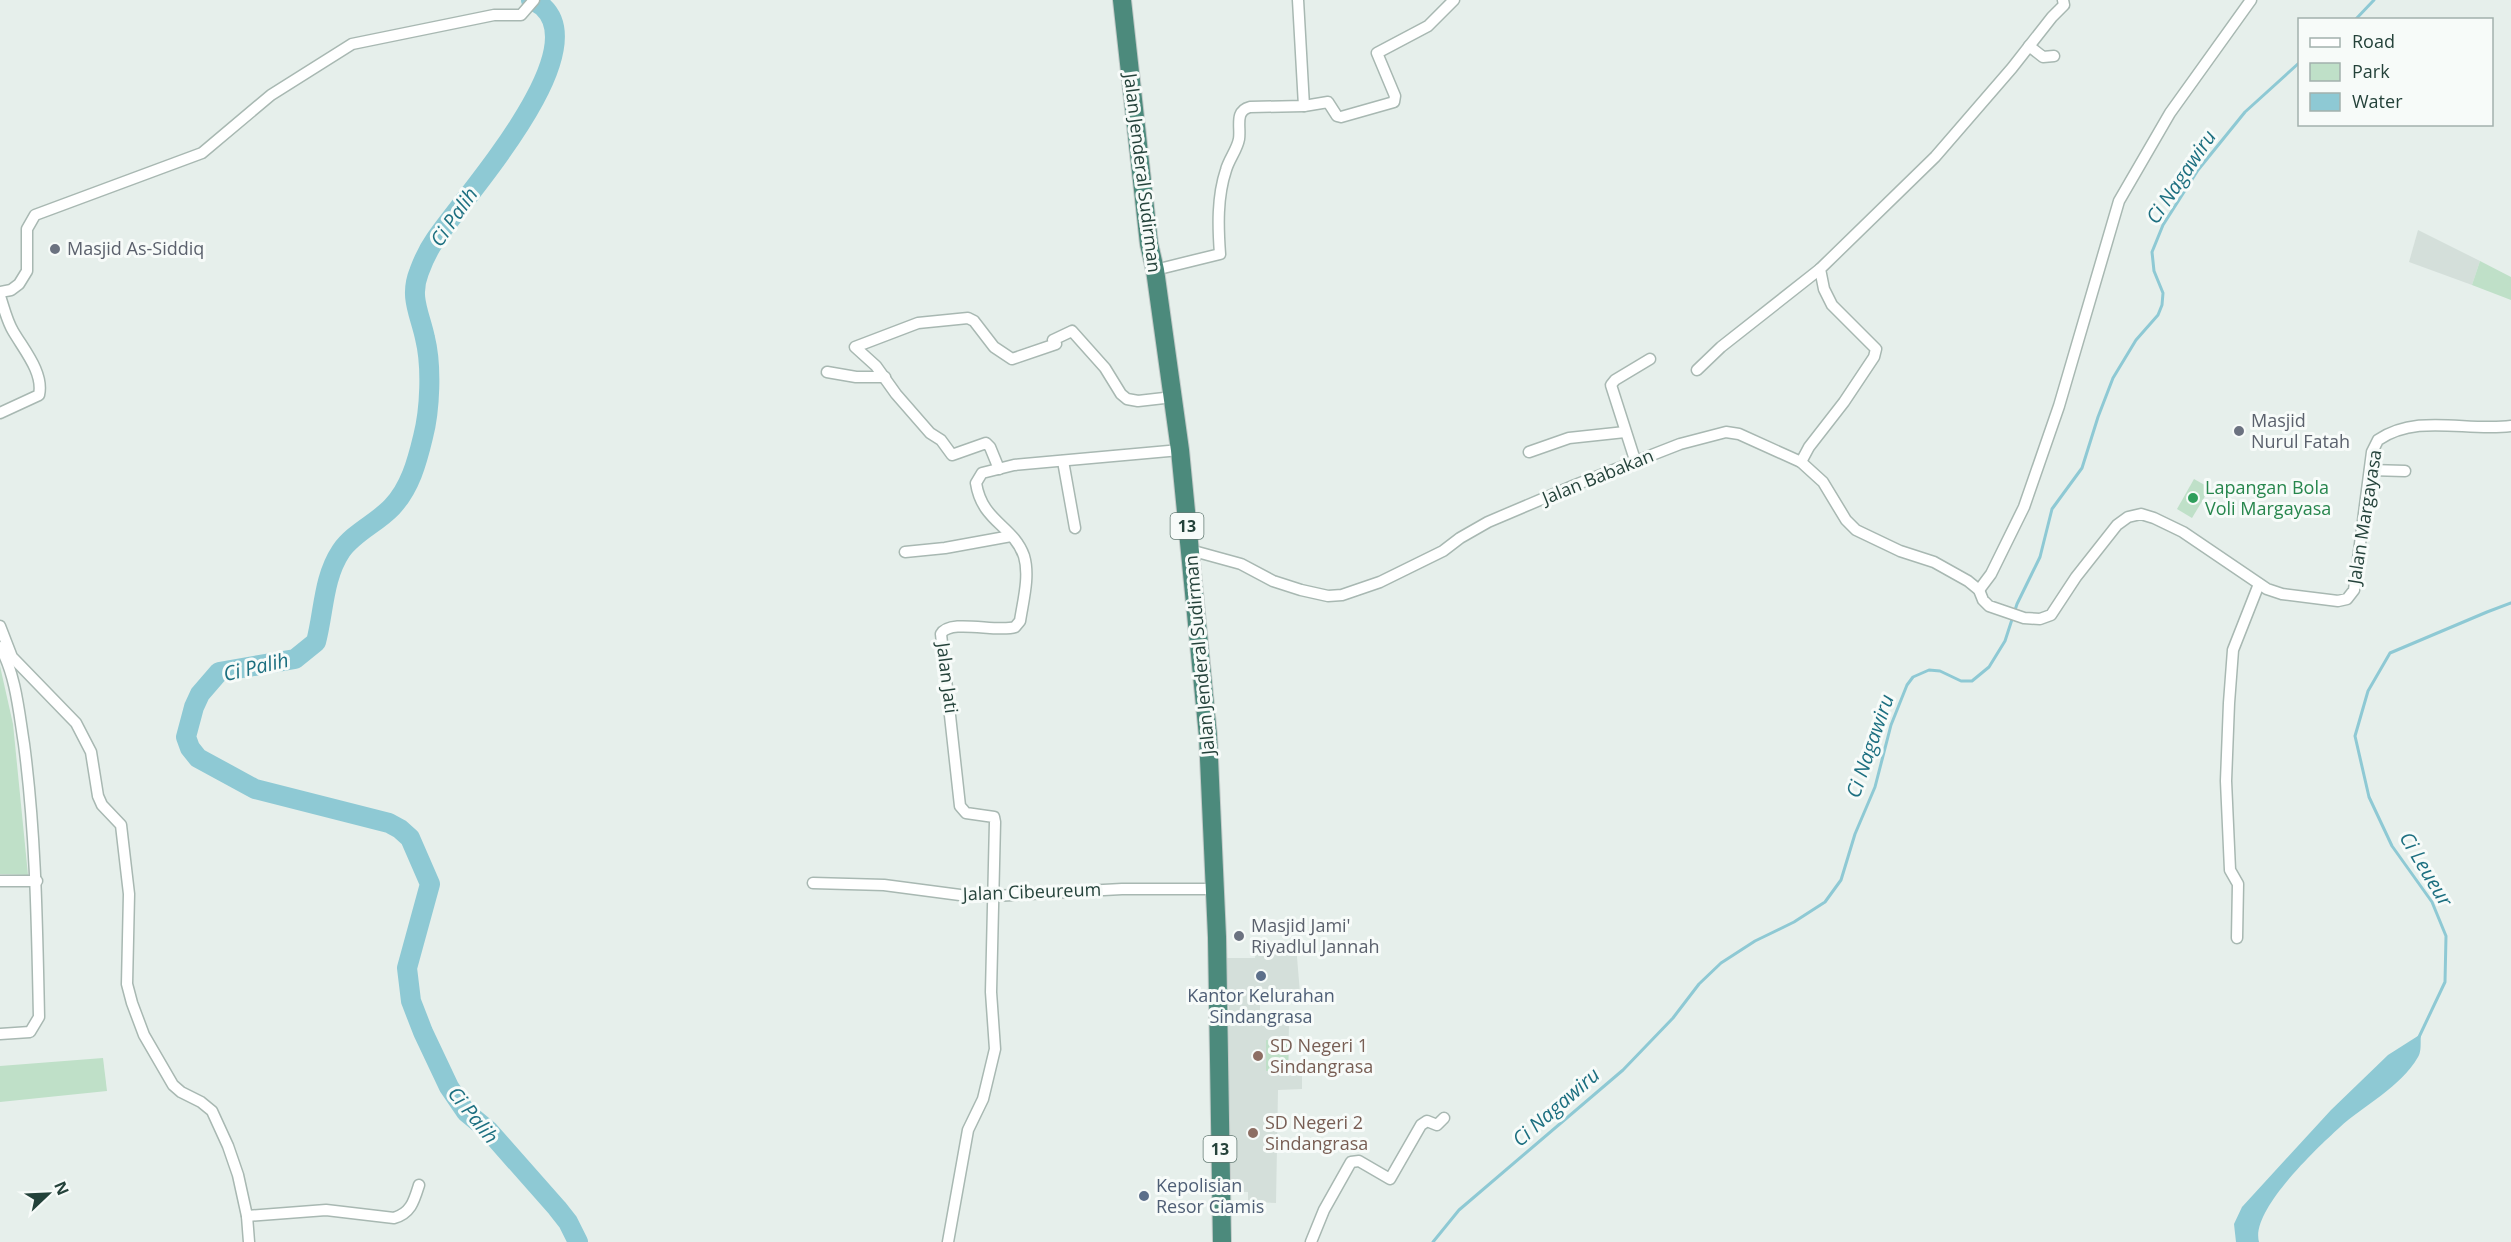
<svg xmlns="http://www.w3.org/2000/svg" width="2511" height="1242" viewBox="0 0 2511 1242" font-family="'Open Sans',sans-serif">
  <style>
    .built { fill: #d4dfda }
    .green { fill: #bfe0c8 }
    .water { fill: #8ec9d4 }
    .lines { fill: none; stroke-linecap: round; stroke-linejoin: round }
    .stream { stroke: #8ec9d4; stroke-width: 3 }
    .river { stroke: #8ec9d4; stroke-width: 20 }
    .minor-casing { stroke: #a8b8b2; stroke-width: 13 }
    .trunk-casing { stroke: #c2cac8; stroke-width: 20 }
    .minor { stroke: #fff; stroke-width: 10 }
    .trunk { stroke: #4c8a7c; stroke-width: 18 }
    .worship-dot { fill: #6b7280; stroke: #f7fbf9; stroke-width: 2 }
    .leisure-dot { fill: #2e9e5b; stroke: #f7fbf9; stroke-width: 2 }
    .service-dot { fill: #5c6f8a; stroke: #f7fbf9; stroke-width: 2 }
    .education-dot { fill: #8d6e63; stroke: #f7fbf9; stroke-width: 2 }
    .labels { text-anchor: middle; stroke-width: 6; stroke-linejoin: round; paint-order: stroke }
    .shield { fill: #f7fbf9; stroke: #637a73; stroke-width: 1.5 }
    .shield-label { font-size: 16px; font-weight: bold; fill: #24423a }
    .street-label { font-size: 18px; fill: #24423a; stroke: #f7fbf9 }
    .worship-label { font-size: 18px; fill: #5b616d; stroke: #f7fbf9; text-anchor: start }
    .leisure-label { font-size: 18px; fill: #27864d; stroke: #f7fbf9; text-anchor: start }
    .service-label { font-size: 18px; fill: #4e5e75; stroke: #f7fbf9 }
    .education-label { font-size: 18px; fill: #785e54; stroke: #f7fbf9; text-anchor: start }
    .water-label { font-size: 20px; font-style: italic; fill: #1c6f80; stroke: #f7fbf9 }
  </style>
  <rect width="100%" height="100%" fill="#e6efeb"/>
  <g class="built">
    <polygon points="2418,230 2480,261 2472,285 2409,262"/>
    <polygon points="1256,945 1296,945 1300,993 1287,997 1260,998 1260,1022 1289,1023 1288,1071 1302,1072 1302,1089 1278,1090 1276,1203 1248,1202 1248,1192 1241,1192 1241,1187 1229,1187 1227,1089 1229,1006 1224,1006 1223,958 1255,958"/>
  </g>
  <g class="green">
    <polygon points="2480,261 2511,277 2511,300 2472,285"/>
    <polygon points="2194,479 2210,488 2192,518 2177,509"/>
    <polygon points="0,666 13,724 28,875 0,874"/>
    <polygon points="1266,1040 1289,1041 1288,1071 1266,1071"/>
    <polygon points="103,1058 107,1091 0,1102 0,1066"/>
  </g>
  <path class="water" d="M2421,1034C2420,1041 2422,1051 2418,1057C2400,1088 2365,1104 2339,1128C2317,1148 2250,1211 2259,1242H2236L2234,1224L2242,1207L2331,1110L2388,1055Z"/>
  <g class="lines">
    <g class="stream">
      <polyline points="2355,20 2374,0"/>
      <polyline points="2419,1037 2445,982 2446,936 2432,902 2392,846 2369,797 2355,736 2368,691 2390,653 2487,612 2511,603"/>
      <polyline points="1433,1242 1459,1210 1623,1070 1673,1018 1699,984 1721,963 1755,941 1794,922 1825,902 1841,880 1855,834 1875,787 1891,725 1907,685 1913,677 1929,670 1940,671 1961,681 1972,681 1989,667 2005,641 2017,604 2040,557 2052,509 2082,468 2098,417 2113,378 2136,340 2158,315 2162,305 2163,293 2154,271 2152,252 2163,225 2198,170 2245,112 2300,62"/>
    </g>
    <path class="river" d="M531,0C535,2 540,4 543,7C595,55 462,199 435,240C428,250 423,261 419,272C409,297 420,314 425,338C432,366 430,410 423,437C417,462 410,488 392,507C377,523 353,533 341,551C323,578 324,612 316,642L295,659L219,672L200,694L194,707L186,737L190,748L198,758L255,789L389,823L400,829L410,838L430,884L407,968L411,1001L423,1032L449,1087L466,1112L489,1131L557,1208L568,1222L578,1242"/>
    <defs>
      <g id="minor">
        <polyline points="1298,0 1304,106"/>
        <polyline points="2029,46 2043,57 2054,56"/>
        <path d="M1155,270L1220,254C1218,227 1217,197 1226,170C1229,159 1237,150 1239,139C1241,127 1234,111 1250,107L1304,106L1328,102L1337,116L1341,117L1394,102L1395,96L1377,53L1428,26L1454,0"/>
        <polyline points="0,292 11,290 19,284 27,271 27,229 35,215 202,153 271,95 352,44 494,15 521,15 534,0"/>
        <path d="M0,296C4,308 7,321 13,331C24,350 44,373 39,395L0,413"/>
        <polyline points="1697,370 1721,347 1820,269"/>
        <polyline points="827,372 856,377 885,377"/>
        <polyline points="1529,452 1569,438 1625,432"/>
        <polyline points="1635,460 1611,385 1615,380 1650,359"/>
        <polyline points="1063,461 1075,528"/>
        <polyline points="1801,462 1809,447 1844,402 1874,357 1876,349 1832,305 1824,289 1820,269 1935,157 2012,68 2052,17 2064,5 2063,0"/>
        <polyline points="999,469 990,447 986,443 952,455 941,440 930,433 896,394 876,366 855,347 918,323 968,318 974,321 994,347 1012,359 1056,344 1053,340 1072,331 1105,368 1121,394 1127,399 1138,401 1173,397"/>
        <polyline points="2370,470 2405,471"/>
        <path d="M1190,550L1241,564L1273,581L1301,590L1328,596L1342,595L1380,582L1443,551L1460,538L1488,522L1575,485L1680,444L1726,432L1739,434L1801,462L1823,482L1846,520L1856,530L1900,551L1934,562L1968,581L1979,590L1983,600L1989,606L2024,618L2040,619L2051,615L2076,577L2117,525L2128,517L2141,514L2154,518L2183,532L2267,589L2282,594L2338,601L2347,599L2354,590L2372,452L2378,440C2418,413 2466,432 2511,426"/>
        <polyline points="905,552 945,548 1011,536"/>
        <polyline points="1979,590 1991,574 2024,507 2059,406 2119,201 2170,113 2251,0"/>
        <polyline points="0,626 12,657 76,723 91,752 98,796 102,805 121,825 129,894 127,984 132,1003 144,1035 173,1085 181,1092 201,1102 212,1111 228,1146 238,1175 247,1216 249,1242"/>
        <path d="M0,647C16,675 19,713 24,744C36,835 37,926 39,1017L30,1032L0,1034"/>
        <polyline points="0,881 37,881"/>
        <polyline points="813,883 884,885 960,895 993,896 1122,889 1216,889"/>
        <polyline points="2237,938 2238,884 2230,870 2226,781 2229,703 2233,650 2259,584"/>
        <path d="M247,1216L326,1210L394,1218C411,1213 414,1201 419,1185"/>
        <path d="M948,1242L968,1130L983,1099L995,1049L991,992L995,822L994,817L966,813L960,806L941,634C950,618 997,633 1015,627L1020,621C1023,601 1030,576 1024,556C1013,525 982,522 976,483L982,473L1014,465L1180,450"/>
        <polyline points="1311,1242 1324,1210 1351,1162 1359,1161 1390,1179 1421,1125 1427,1121 1437,1125 1444,1118"/>
      </g>
      <polyline id="trunk" points="1122,0 1149,244 1155,270 1180,450 1208,736 1217,937 1222,1242"/>
    </defs>
    <use href="#minor" class="minor-casing"/>
    <use href="#trunk" class="trunk-casing"/>
    <use href="#minor" class="minor"/>
    <use href="#trunk" class="trunk"/>
  </g>
  <g class="worship-dot">
    <circle cx="55" cy="249" r="6"/>
    <circle cx="2239" cy="431" r="6"/>
    <circle cx="1239" cy="936" r="6"/>
  </g>
  <circle class="leisure-dot" cx="2193" cy="498" r="6"/>
  <g class="service-dot">
    <circle cx="1261" cy="976" r="6"/>
    <circle cx="1144" cy="1196" r="6"/>
  </g>
  <g class="education-dot">
    <circle cx="1258" cy="1056" r="6"/>
    <circle cx="1253" cy="1133" r="6"/>
  </g>
  <g class="labels">
    <g class="shield">
      <rect x="1170.5" y="513" width="33" height="26" rx="4.5"/>
      <rect x="1203.5" y="1136" width="33" height="26" rx="4.5"/>
    </g>
    <g class="shield-label">
      <text x="1187" y="532">13</text>
      <text x="1220" y="1155">13</text>
    </g>
    <g class="street-label">
      <text transform="translate(1142 173) rotate(83)" y="6">Jalan Jenderal Sudirman</text>
      <text transform="translate(1598 477) rotate(-22)" y="6">Jalan Babakan</text>
      <text transform="translate(2365 517) rotate(-81)" y="6">Jalan Margayasa</text>
      <text transform="translate(1200 655) rotate(-95)" y="6">Jalan Jenderal Sudirman</text>
      <text transform="translate(947 678) rotate(83)" y="6">Jalan Jati</text>
      <text transform="translate(1032 892) rotate(-2)" y="6">Jalan Cibeureum</text>
    </g>
    <g class="worship-label">
      <text x="67" y="255">Masjid As-Siddiq</text>
      <text x="2251" y="427">Masjid<tspan x="2251" dy="21">Nurul Fatah</tspan></text>
      <text x="1251" y="932">Masjid Jami'<tspan x="1251" dy="21">Riyadlul Jannah</tspan></text>
    </g>
    <g class="leisure-label">
      <text x="2205" y="494">Lapangan Bola<tspan x="2205" dy="21">Voli Margayasa</tspan></text>
    </g>
    <g class="service-label">
      <text x="1261" y="1002">Kantor Kelurahan<tspan x="1261" dy="21">Sindangrasa</tspan></text>
      <text x="1156" y="1192" text-anchor="start">Kepolisian<tspan x="1156" dy="21">Resor Ciamis</tspan></text>
    </g>
    <g class="education-label">
      <text x="1270" y="1052">SD Negeri 1<tspan x="1270" dy="21">Sindangrasa</tspan></text>
      <text x="1265" y="1129">SD Negeri 2<tspan x="1265" dy="21">Sindangrasa</tspan></text>
    </g>
    <g class="water-label">
      <text transform="translate(2181 177) rotate(-56)" y="7">Ci Nagawiru</text>
      <text transform="translate(454 217) rotate(-55)" y="7">Ci Palih</text>
      <text transform="translate(256 667) rotate(-13)" y="7">Ci Palih</text>
      <text transform="translate(1870 746) rotate(-71)" y="7">Ci Nagawiru</text>
      <text transform="translate(2426 869) rotate(59)" y="7">Ci Leueur</text>
      <text transform="translate(1556 1107) rotate(-41)" y="7">Ci Nagawiru</text>
      <text transform="translate(473 1115) rotate(51)" y="7">Ci Palih</text>
    </g>
  </g>
  <rect x="2298" y="18" width="195" height="108" fill="#f7fbf9" stroke="#a3b1ad" stroke-width="1.5"/>
  <rect x="2310" y="38" width="30" height="9" fill="#ffffff" stroke="#a3b1ad" stroke-width="1.5"/>
  <text x="2352" y="48" font-size="18" fill="#24423a">Road</text>
  <rect x="2310" y="63" width="30" height="18" fill="#bfe0c8" stroke="#a3b1ad" stroke-width="1.5"/>
  <text x="2352" y="78" font-size="18" fill="#24423a">Park</text>
  <rect x="2310" y="93" width="30" height="18" fill="#8ec9d4" stroke="#a3b1ad" stroke-width="1.5"/>
  <text x="2352" y="108" font-size="18" fill="#24423a">Water</text>
  <g transform="translate(48 1194) rotate(67)" stroke="#f7fbf9" stroke-width="4.5" paint-order="stroke">
  <path d="M0-4.5L10 22L0 15L-10 22Z" fill="#24423a"/>
  <text y="-9" font-size="16" font-weight="bold" text-anchor="middle" fill="#24423a">N</text>
  </g>
</svg>
